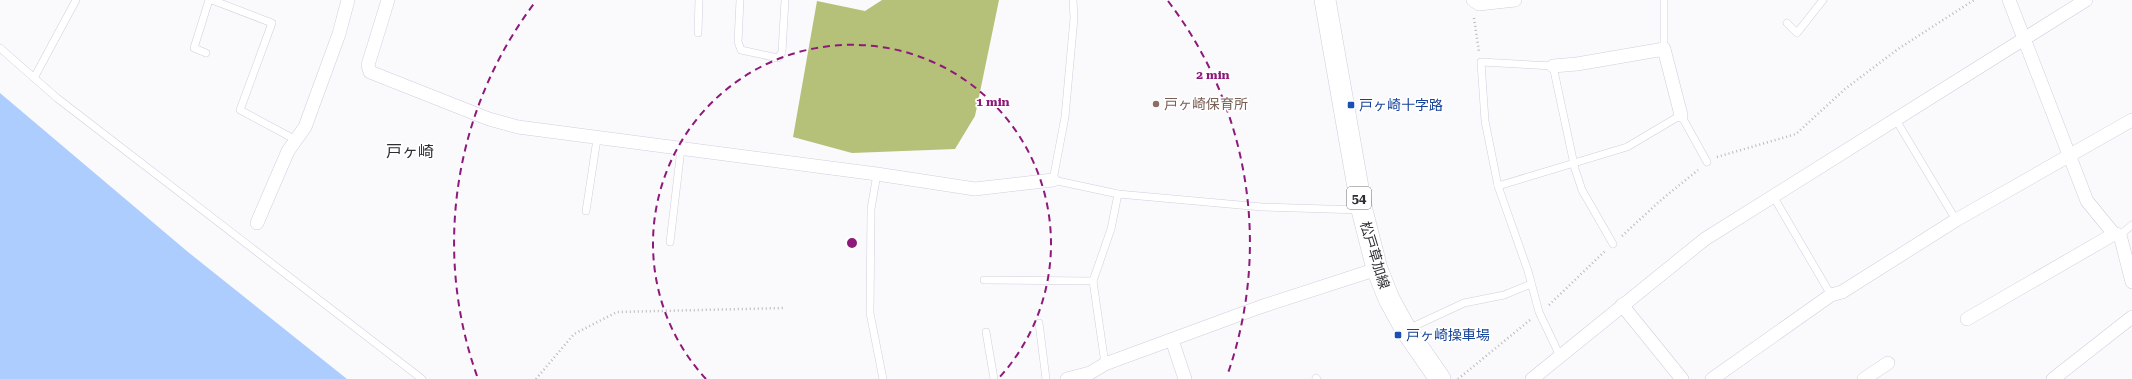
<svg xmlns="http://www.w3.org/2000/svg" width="2132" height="379" viewBox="0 0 2132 379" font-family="'Roboto Serif','Noto Sans JP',serif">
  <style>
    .forest { fill: #b5c178 }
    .water { fill: #adcdff }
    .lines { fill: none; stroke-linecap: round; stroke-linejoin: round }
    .service-casing { stroke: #d1cddd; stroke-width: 8 }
    .minor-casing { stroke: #d1cddd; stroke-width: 14 }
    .primary-casing { stroke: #d1cddd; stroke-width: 22 }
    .path { stroke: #bab9bd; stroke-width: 2.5; stroke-dasharray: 1 3; stroke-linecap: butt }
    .service { stroke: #fff; stroke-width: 7 }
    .minor { stroke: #fff; stroke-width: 13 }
    .primary { stroke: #fff; stroke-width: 21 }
    .ring { fill: none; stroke: #8e197a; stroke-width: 2; stroke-dasharray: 7 5 }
    .education-dot { fill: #8d6e63; stroke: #fff; stroke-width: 1.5 }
    .transit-dot { fill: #1a4fb4; stroke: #fff; stroke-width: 1.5 }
    .labels { text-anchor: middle; stroke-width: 3.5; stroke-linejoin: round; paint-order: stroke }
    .shield { fill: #fff; stroke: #6d6c70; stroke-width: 1 }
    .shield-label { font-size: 13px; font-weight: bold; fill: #2f2d33 }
    .education-label { font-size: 14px; fill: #785e54; stroke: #fff; text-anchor: start }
    .transit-label { font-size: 14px; fill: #164399; stroke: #fff; text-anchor: start }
    .street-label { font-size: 14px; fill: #2f2d33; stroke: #fff }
    .quarter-label { font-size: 16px; fill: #2f2d33; stroke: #fff }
    .centre { fill: #8e197a; stroke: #fff; stroke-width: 2 }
    .ring-label { font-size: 12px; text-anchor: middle; font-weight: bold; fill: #8e197a; stroke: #fff; stroke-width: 3.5; stroke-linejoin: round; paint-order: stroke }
  </style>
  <rect width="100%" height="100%" fill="#fafafd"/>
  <polygon class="forest" points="882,0 999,0 975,116 955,149 852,153 793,137 817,1 865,11"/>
  <polygon class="water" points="0,93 188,252 347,379 0,379"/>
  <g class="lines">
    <defs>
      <g id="service">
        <polyline points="212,0 272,23 240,110 296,140"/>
        <polyline points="740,0 738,42 741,50 778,58 782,52 785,0"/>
        <polyline points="1073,0 1074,18 1065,117 1053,180 1118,194 1262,207 1361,210"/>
        <polyline points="1787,23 1797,33 1823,0"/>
        <polyline points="698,33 699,0"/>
        <polyline points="0,48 57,98 422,379"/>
        <polyline points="1664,49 1664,0"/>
        <polyline points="206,53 194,48 209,0"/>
        <polyline points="34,78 76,0"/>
        <polyline points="1896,120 1956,220"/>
        <polyline points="877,174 871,209 870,313 883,379"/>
        <polyline points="1498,186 1627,147 1681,115 1707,162"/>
        <polyline points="1773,196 1831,295"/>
        <polyline points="586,211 597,139"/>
        <polyline points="2120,235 2132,225"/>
        <polyline points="670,242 681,149"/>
        <polyline points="984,280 1093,281"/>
        <polyline points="1039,323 1046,379"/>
        <polyline points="1408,329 1464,303 1504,295 1531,284"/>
        <polyline points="986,332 994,379"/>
        <polyline points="1560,356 1539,312 1528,271 1498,186 1485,121 1481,62 1553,66 1575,169 1582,190 1613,244"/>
        <polyline points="1105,364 1093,281 1111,229 1118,194"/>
        <polyline points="1316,378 1317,379"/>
      </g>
      <g id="minor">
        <polyline points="388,0 368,65 370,72 489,119 518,127 877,174 975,189 1053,180"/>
        <polyline points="1473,0 1479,4 1515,0"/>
        <polyline points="2009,0 2087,201 2114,234 2120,235 2132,282"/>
        <polyline points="1553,66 1577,64 1664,49 1681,115"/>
        <polyline points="257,223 288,151 305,127 339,34 348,0"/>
        <polyline points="1622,305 1682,379"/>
        <polyline points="1967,319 2114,234"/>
        <polyline points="1172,340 1185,379"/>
        <polyline points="1067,379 1090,373 1105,364 1260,307 1377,269"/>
        <polyline points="1532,379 1705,239 2086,0"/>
        <polyline points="1712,379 1831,295 1842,292 1956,220 2132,120"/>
        <polyline points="1864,379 1888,363"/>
        <polyline points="2053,379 2132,317"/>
      </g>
      <polyline id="primary" points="1325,0 1362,210 1377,269 1389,299 1406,330 1440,379"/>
    </defs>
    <use href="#service" class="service-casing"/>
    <use href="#minor" class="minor-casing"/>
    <use href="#primary" class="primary-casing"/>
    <g class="path">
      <polyline points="1474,18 1479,52"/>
      <polyline points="1717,157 1796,134 1845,89 1898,49 1974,0"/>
      <polyline points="1622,236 1661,200 1698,170"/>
      <polyline points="1549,305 1605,251"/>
      <polyline points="536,379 574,334 617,312 784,308"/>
      <polyline points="1458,379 1530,320"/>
    </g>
    <use href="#service" class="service"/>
    <use href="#minor" class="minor"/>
    <use href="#primary" class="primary"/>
  </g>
  <g class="ring">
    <path d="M706 379A199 199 0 1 1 998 379"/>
    <path d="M477 376A398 398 0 0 1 536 1M1168 1A398 398 0 0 1 1227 376"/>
  </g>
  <circle class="education-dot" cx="1156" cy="104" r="4"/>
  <g class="transit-dot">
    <rect x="1347" y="101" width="8" height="8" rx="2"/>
    <rect x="1394" y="331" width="8" height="8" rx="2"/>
  </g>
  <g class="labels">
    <rect class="shield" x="1347" y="187" width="24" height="22" rx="3"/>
    <g class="shield-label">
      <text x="1359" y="203">54</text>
    </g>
    <g class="education-label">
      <text x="1164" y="109">戸ヶ崎保育所</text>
    </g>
    <g class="transit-label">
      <text x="1359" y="110">戸ヶ崎十字路</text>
      <text x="1406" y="340">戸ヶ崎操車場</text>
    </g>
    <g class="street-label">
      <text transform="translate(1375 255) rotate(73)" y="5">松戸草加線</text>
    </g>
    <g class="quarter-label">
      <text x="410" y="157">戸ヶ崎</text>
    </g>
  </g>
  <circle cx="852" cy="243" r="6" class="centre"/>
  <g class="ring-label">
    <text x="1213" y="79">2 min</text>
    <text x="993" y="106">1 min</text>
  </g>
</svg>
